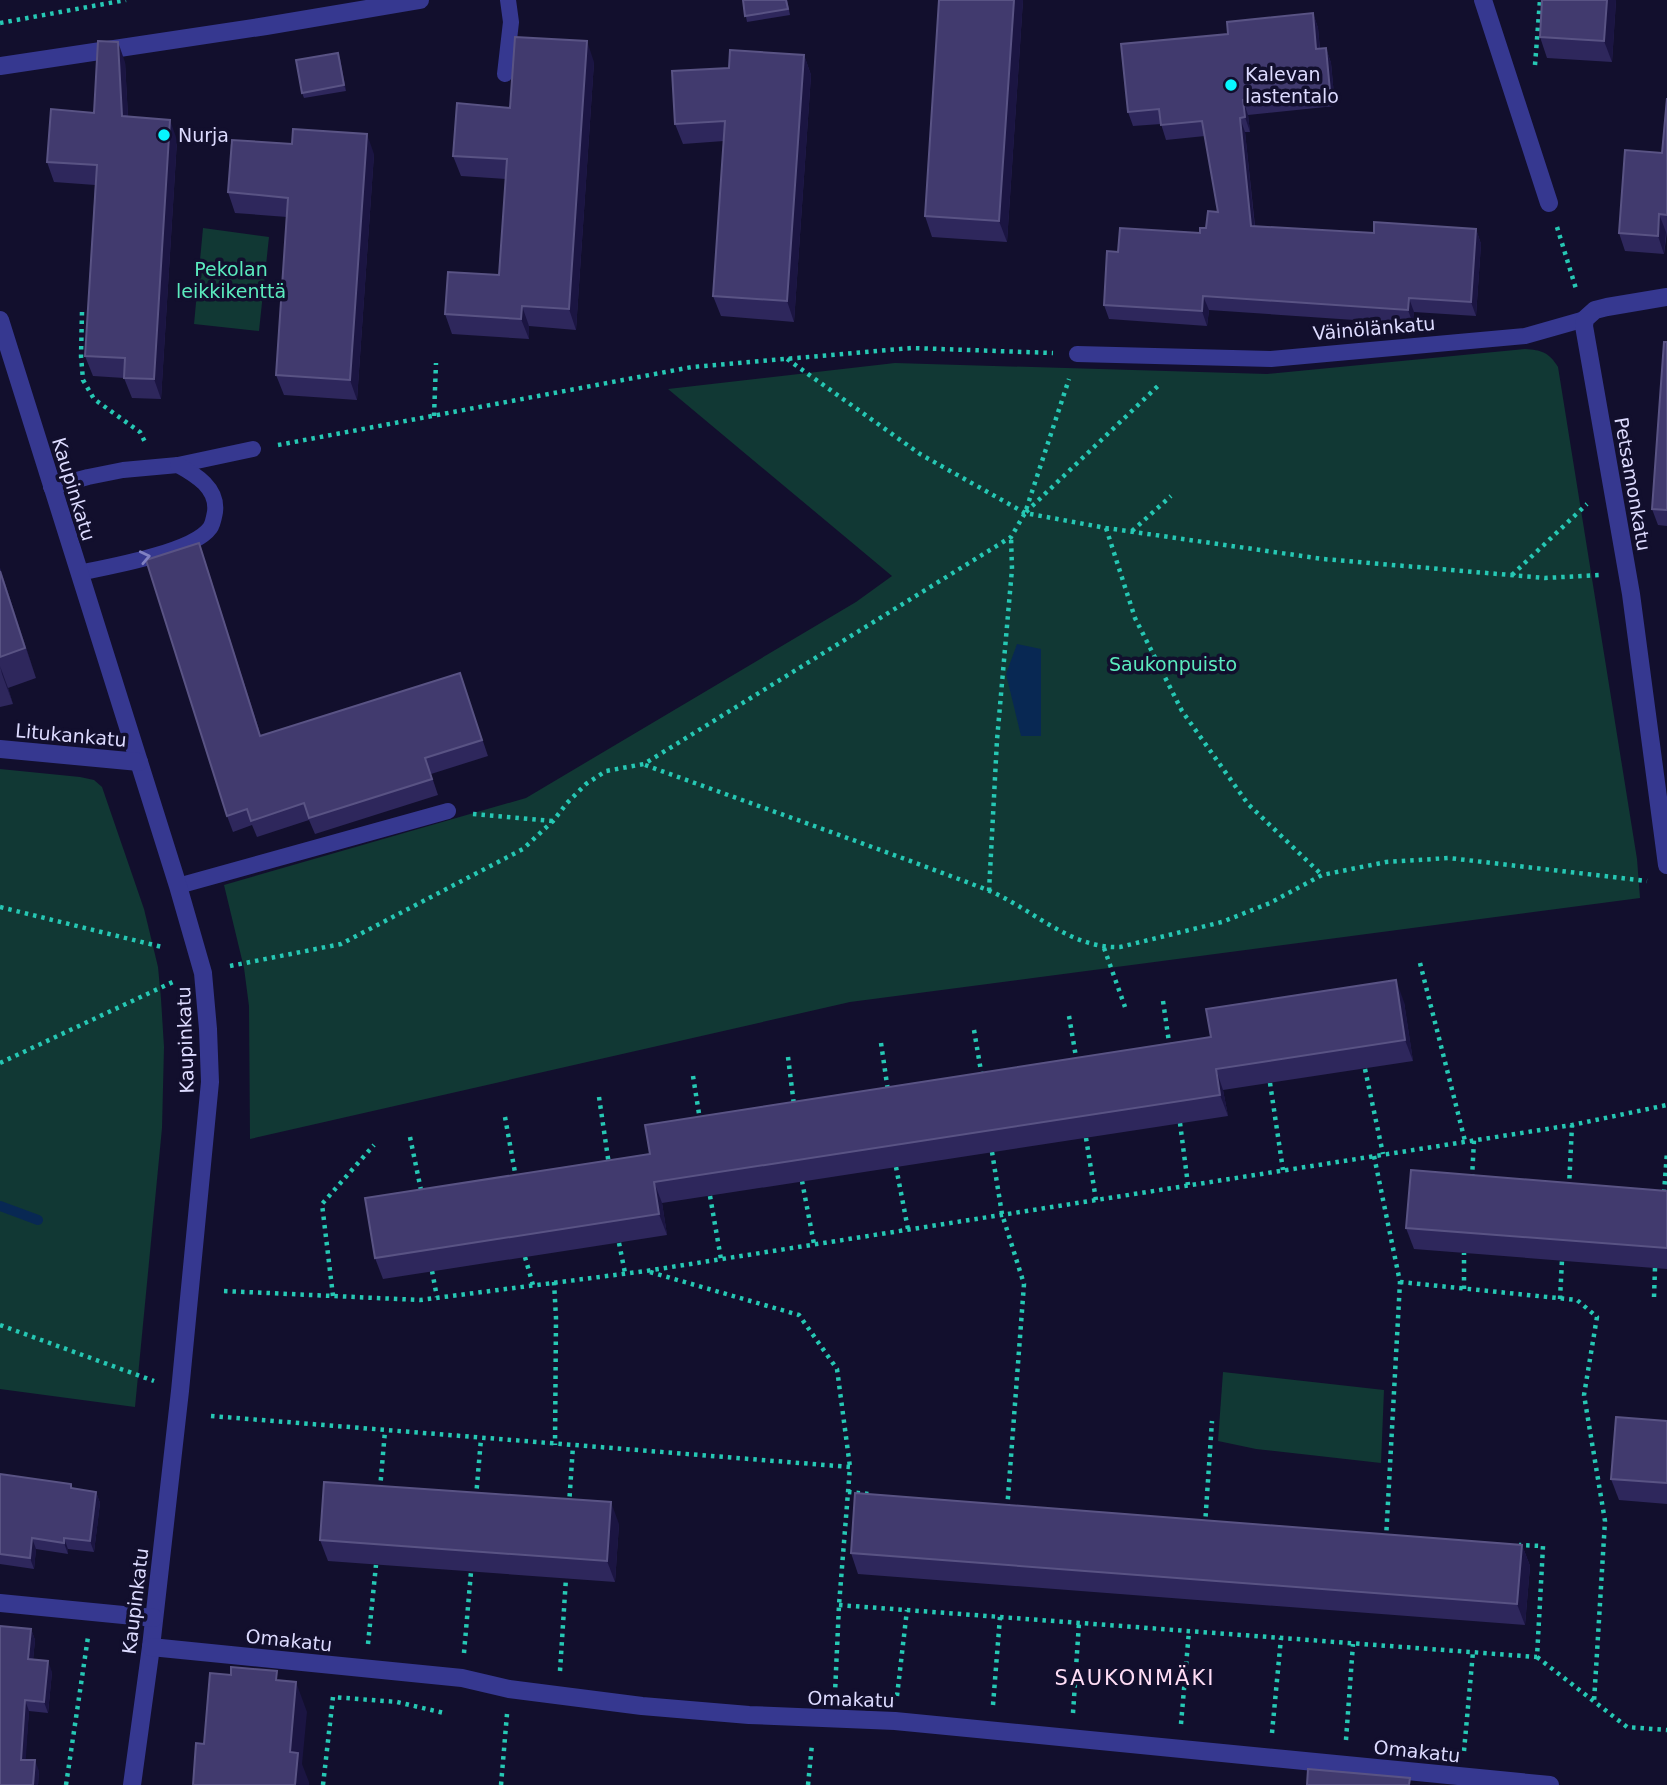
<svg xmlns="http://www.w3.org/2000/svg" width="1667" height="1785" viewBox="0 0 1667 1785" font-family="'DejaVu Sans',sans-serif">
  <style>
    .park { fill: #113834 }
    .water { fill: #082853 }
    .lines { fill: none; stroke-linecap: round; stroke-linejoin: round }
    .stream { stroke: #082853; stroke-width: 10 }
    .path { stroke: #26c8b4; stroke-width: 4.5; stroke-dasharray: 3.5 5; stroke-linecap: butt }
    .service { stroke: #363890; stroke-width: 16 }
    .minor { stroke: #363890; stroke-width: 18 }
    .wall { fill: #2e275c }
    .shaded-wall { fill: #1b1542 }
    .building { fill: #413a6e; stroke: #595384; stroke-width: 2 }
    .oneway { stroke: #8181c2 }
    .poi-dot { fill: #07f6ff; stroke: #120f2d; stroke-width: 2.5 }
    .labels { text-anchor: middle; stroke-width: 7; stroke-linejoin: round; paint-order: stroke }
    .poi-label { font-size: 19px; fill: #dddbff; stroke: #120f2d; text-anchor: start }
    .park-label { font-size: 19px; fill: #5bebbe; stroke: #120f2d }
    .street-label { font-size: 19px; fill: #dddbff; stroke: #120f2d }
    .neighbourhood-label { font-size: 21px; letter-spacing: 2px; fill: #ffddf5; stroke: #120f2d }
  </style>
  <rect width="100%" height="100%" fill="#120f2d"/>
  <g class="park">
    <polygon points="203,228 269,237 259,331 194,324"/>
    <path d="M1525,349C1541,350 1549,352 1558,367L1637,859L1640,898L850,1002L250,1139L249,1006L244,968L224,885L526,798L856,602L892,576L668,389L895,363L1267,374Z"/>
    <polygon points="0,769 80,777 94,780 102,787 144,909 158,967 161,999 164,1047 162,1128 135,1407 0,1389"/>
    <polygon points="1223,1372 1384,1390 1381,1463 1256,1449 1218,1441"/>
  </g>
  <polygon class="water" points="1017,644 1041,649 1041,736 1021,736 1006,674"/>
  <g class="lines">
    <polyline class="stream" points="0,1206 38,1220"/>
    <g class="path">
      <polyline points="0,23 126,0"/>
      <polyline points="1535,65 1540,0"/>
      <polyline points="1557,227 1577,292"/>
      <polyline points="82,312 81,356 83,380 94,399 140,432 145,442"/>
      <polyline points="787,359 920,454 1025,513 1106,528 1323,559 1545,578 1600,575"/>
      <polyline points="434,416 436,363"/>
      <polyline points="278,445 692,367 912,348 1053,353"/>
      <polyline points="1026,512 1161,383"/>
      <polyline points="1106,528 1135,618 1182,711 1248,804 1322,875"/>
      <polyline points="1132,531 1171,496"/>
      <polyline points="1512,575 1587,504"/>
      <path d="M645,765C758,806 872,846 985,889C1031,907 1069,949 1120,947L1222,922L1270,903L1322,875L1386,862L1449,858L1647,881"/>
      <polyline points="473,814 553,821"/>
      <polyline points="989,891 997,740 1012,569 1011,537"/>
      <polyline points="0,907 162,947"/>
      <polyline points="1104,948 1125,1007"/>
      <polyline points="1420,963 1465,1141"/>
      <polyline points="230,966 341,944 523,849 553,821 567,803 586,784 606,771 644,764 1011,537 1025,513 1069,379"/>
      <polyline points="1163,1001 1170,1049"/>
      <polyline points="1069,1016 1077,1063"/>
      <polyline points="974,1030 982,1077"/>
      <polyline points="881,1043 888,1091"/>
      <polyline points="788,1057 794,1105"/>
      <polyline points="0,1063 177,980"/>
      <polyline points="1365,1069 1383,1154"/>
      <polyline points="693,1076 700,1120"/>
      <polyline points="1270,1083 1283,1170"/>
      <polyline points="599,1097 609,1165"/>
      <polyline points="505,1117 516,1178"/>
      <polyline points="1180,1123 1188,1185"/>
      <polyline points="410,1137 422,1195"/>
      <polyline points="1086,1138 1096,1200"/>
      <polyline points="992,1152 1002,1214 1024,1284 1007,1510"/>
      <polyline points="1374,1156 1400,1282 1386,1539"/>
      <polyline points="896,1167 908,1229"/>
      <polyline points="1472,1178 1474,1140"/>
      <polyline points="802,1181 814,1244"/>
      <polyline points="1569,1187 1572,1125"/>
      <polyline points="1664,1193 1667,1152"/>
      <polyline points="710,1196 721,1259"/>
      <polyline points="619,1243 625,1273"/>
      <polyline points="525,1257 533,1285"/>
      <polyline points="432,1271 437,1297"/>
      <polyline points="650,1272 799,1315 837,1369 850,1467"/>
      <polyline points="554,1282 556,1318 555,1445"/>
      <polyline points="1400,1282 1577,1300 1597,1317 1584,1395 1605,1521 1594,1702"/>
      <polyline points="1464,1289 1464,1253"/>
      <polyline points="224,1291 420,1300 646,1271 1572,1125 1667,1105"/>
      <polyline points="333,1296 322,1204 374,1145"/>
      <polyline points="1654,1297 1655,1268"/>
      <polyline points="1560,1299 1562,1260"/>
      <polyline points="0,1325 154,1381"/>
      <polyline points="211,1416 850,1467 839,1605 835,1693"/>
      <polyline points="380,1489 385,1431"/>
      <polyline points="848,1492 869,1494"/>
      <polyline points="476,1497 481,1439"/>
      <polyline points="569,1505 573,1446"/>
      <polyline points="1205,1525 1212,1421"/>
      <polyline points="839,1605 1537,1657 1543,1546 1519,1545"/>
      <polyline points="368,1644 376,1565"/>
      <polyline points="464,1653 471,1572"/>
      <polyline points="1537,1657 1627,1727 1667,1730"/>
      <polyline points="560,1671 566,1578"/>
      <polyline points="897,1696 907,1610"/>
      <polyline points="993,1705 1000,1617"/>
      <polyline points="1073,1713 1079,1623"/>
      <polyline points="1181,1724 1189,1631"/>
      <polyline points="1272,1733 1281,1638"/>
      <polyline points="1346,1740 1353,1644"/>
      <polyline points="1464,1751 1473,1652"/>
      <polyline points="66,1785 88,1637"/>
      <polyline points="323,1785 333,1697 397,1702 444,1713"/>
      <polyline points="501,1785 507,1714"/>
      <polyline points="808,1785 812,1744"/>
    </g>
    <g class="service">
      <polyline points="505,74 511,22 508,0"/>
      <polyline points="1077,354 1271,359 1525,336 1585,319"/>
      <polyline points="51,487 88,477 123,470 178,465 253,449"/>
      <path d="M79,573C108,567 193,552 210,528C213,524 214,517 215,512C218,488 196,475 178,465"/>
      <polyline points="178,886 448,811"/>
    </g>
    <g class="minor">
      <polyline points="1483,0 1549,203"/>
      <polyline points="0,66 266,26 420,0"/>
      <polyline points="1667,297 1607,307 1595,310 1585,319 1584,326 1631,594 1667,865"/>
      <polyline points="0,320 178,886 203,973 208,1029 210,1082 180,1391 151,1647 132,1785"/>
      <polyline points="0,749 139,762"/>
      <polyline points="0,1603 154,1618"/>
      <polyline points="151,1647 462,1678 509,1689 642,1706 749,1715 895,1721 1550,1785"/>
    </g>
  </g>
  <g class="wall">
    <polygon points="743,0 787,0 790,15 747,22"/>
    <polygon points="939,0 1023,0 1007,242 932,237 925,216"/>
    <polygon points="1542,0 1616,0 1612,62 1547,58 1540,37"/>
    <polygon points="1313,13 1318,28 1320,49 1326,48 1331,63 1335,106 1248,115 1250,132 1245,132 1255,226 1374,233 1476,229 1481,244 1476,316 1414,312 1413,324 1209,310 1207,326 1109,319 1104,305 1118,252 1200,233 1206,228 1218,212 1205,136 1166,140 1161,124 1133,126 1128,112 1228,34"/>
    <polygon points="338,53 340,59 346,91 304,98 302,93"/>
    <polygon points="804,55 811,75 794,322 721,316 713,296 724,141 683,144 675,124 729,68"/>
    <polygon points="125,62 128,117 177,140 161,399 132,398 124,378 93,376 85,356 95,185 54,182 47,162 94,113"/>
    <polygon points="594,62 576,330 529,326 529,339 452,334 445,314 499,275 506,179 461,176 453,156 510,108"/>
    <polygon points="1667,98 1667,232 1664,254 1625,251 1619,233 1662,153"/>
    <polygon points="374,154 357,400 284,395 276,375 287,217 235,213 228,192"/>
    <polygon points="1667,342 1667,526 1658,525 1652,509"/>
    <polygon points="199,543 261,736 460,673 488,756 431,774 438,795 315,834 309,820 257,837 252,825 233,832 227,816"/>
    <polygon points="0,568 36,678 8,688 13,704 0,707"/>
    <polygon points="1404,1002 1413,1061 1223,1090 1228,1116 662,1203 667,1235 383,1279 375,1258 650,1154 1211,1037"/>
    <polygon points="1667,1191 1667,1269 1414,1249 1406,1228"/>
    <polygon points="1667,1421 1667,1504 1619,1500 1611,1479"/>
    <polygon points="0,1474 71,1484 73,1489 96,1492 100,1503 94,1552 68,1549 68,1554 36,1549 34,1569 0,1564"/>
    <polygon points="619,1524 615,1582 328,1561 320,1540"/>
    <polygon points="1522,1545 1530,1566 1525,1625 858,1574 851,1553"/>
    <polygon points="31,1629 35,1640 33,1660 52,1672 48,1713 29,1711 25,1760 39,1771 38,1785 0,1785"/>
  </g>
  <g class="shaded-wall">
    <polygon points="1014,0 1023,0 1007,242 999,221"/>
    <polygon points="1607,0 1616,0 1612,62 1604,41"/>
    <polygon points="1313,13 1318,28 1321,64 1316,49"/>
    <polygon points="587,41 594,62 576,330 569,309"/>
    <polygon points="118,42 125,62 129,137 122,116"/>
    <polygon points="1326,48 1331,63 1335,106 1330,91"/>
    <polygon points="338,53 340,59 346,91 344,85"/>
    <polygon points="804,55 811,75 794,322 787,301"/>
    <polygon points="1243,100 1248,115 1250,132 1245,117"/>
    <polygon points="1240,118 1245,132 1256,240 1251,226"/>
    <polygon points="170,120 177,140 161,399 154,379"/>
    <polygon points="367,134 374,154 357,400 350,380"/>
    <polygon points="1659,214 1666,232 1664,254 1658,236"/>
    <polygon points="1476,229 1481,244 1476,316 1471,302"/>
    <polygon points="1203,296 1209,310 1207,326 1202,311"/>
    <polygon points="1409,298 1414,312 1413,324 1408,310"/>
    <polygon points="522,306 529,326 529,339 521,319"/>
    <polygon points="199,543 205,560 266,752 260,736"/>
    <polygon points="0,568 36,678 0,571"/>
    <polygon points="0,666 8,688 13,704 2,674"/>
    <polygon points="1396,980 1404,1002 1413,1061 1405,1040"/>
    <polygon points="1216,1069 1223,1090 1228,1116 1220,1095"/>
    <polygon points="654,1182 662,1203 667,1235 659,1214"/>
    <polygon points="96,1492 100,1503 94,1552 90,1541"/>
    <polygon points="611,1502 619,1524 615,1582 607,1561"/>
    <polygon points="32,1538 36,1549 34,1569 30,1558"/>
    <polygon points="64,1538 68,1549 68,1554 64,1543"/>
    <polygon points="1522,1545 1530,1566 1525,1625 1517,1604"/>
    <polygon points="31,1629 35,1640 32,1670 28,1659"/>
    <polygon points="48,1661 52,1672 48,1713 44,1702"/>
    <polygon points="296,1682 307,1712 302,1764 309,1782 309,1785 295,1785 290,1752"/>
    <polygon points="25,1700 29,1711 25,1771 21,1760"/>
    <polygon points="35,1760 39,1771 38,1785 33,1785"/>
  </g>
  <g class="building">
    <polygon points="743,0 786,0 788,9 745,16"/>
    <polygon points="939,0 1014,0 999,221 925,216"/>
    <polygon points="1542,0 1607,0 1604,41 1540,37"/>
    <polygon points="1313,13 1316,49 1326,48 1330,91 1243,100 1245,117 1240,118 1251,226 1374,233 1374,222 1476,229 1471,302 1409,298 1408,310 1203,296 1202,311 1104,305 1107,251 1118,252 1120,228 1200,233 1200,228 1206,228 1208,211 1218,212 1202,121 1161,125 1159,109 1128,112 1121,44 1228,34 1227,22"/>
    <polygon points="515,37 587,41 569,309 522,306 521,319 445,314 448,272 499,275 507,159 453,156 457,103 510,108"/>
    <polygon points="98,41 118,42 122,116 170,120 154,379 124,378 125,358 85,356 97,165 47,162 51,109 94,113"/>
    <polygon points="730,50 804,55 787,301 713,296 725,121 675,124 672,71 729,68"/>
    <polygon points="338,53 344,85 302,93 296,60"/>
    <polygon points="1667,98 1667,215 1659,214 1658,236 1619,233 1625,150 1662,153"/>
    <polygon points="293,129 367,134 350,380 276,375 288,198 228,192 232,140 292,144"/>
    <polygon points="1664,342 1667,342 1667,510 1652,509"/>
    <polygon points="199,543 260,736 460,673 482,740 425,758 432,779 309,818 304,803 251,821 247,809 227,816 146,560"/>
    <polygon points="0,571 25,648 0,657"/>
    <polygon points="1396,980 1405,1040 1216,1069 1220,1095 654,1182 659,1214 375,1258 365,1198 650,1154 645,1125 1211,1037 1206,1009"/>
    <polygon points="1411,1170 1667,1191 1667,1248 1406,1228"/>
    <polygon points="1616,1417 1667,1421 1667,1483 1611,1479"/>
    <polygon points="0,1474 71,1484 71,1488 96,1492 90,1541 64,1538 64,1543 32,1538 30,1558 0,1554"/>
    <polygon points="324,1482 611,1502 607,1561 320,1540"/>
    <polygon points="855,1493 1522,1545 1517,1604 851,1553"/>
    <polygon points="0,1626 31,1629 28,1659 48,1661 44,1702 25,1700 21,1760 35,1760 33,1785 0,1785"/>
    <polygon points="231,1667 277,1671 276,1680 296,1682 290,1752 298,1753 295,1785 193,1785 196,1743 204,1744 210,1673 231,1675"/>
    <polygon points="1308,1769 1410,1778 1409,1785 1307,1785"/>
  </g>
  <defs><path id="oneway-chevron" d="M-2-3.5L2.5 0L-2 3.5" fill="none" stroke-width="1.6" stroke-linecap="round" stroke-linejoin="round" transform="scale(1.75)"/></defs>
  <use class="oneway" href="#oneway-chevron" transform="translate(145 557) rotate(-12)"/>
  <g class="poi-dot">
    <circle cx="1231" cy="85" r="7"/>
    <circle cx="164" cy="135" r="7"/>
  </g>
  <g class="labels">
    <g class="poi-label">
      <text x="1245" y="81">Kalevan<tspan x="1245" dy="22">lastentalo</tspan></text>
      <text x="178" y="142">Nurja</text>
    </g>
    <g class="park-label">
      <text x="231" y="276">Pekolan<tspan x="231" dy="22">leikkikenttä</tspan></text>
      <text x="1173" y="671">Saukonpuisto</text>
    </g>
    <g class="street-label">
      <text transform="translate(1374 328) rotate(-5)" y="7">Väinölänkatu</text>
      <text transform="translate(1633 484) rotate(80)" y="7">Petsamonkatu</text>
      <text transform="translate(74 489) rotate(73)" y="7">Kaupinkatu</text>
      <text transform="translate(71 735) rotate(5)" y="7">Litukankatu</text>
      <text transform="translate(185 1040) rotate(-92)" y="7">Kaupinkatu</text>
      <text transform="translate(135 1601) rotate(-83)" y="7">Kaupinkatu</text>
      <text transform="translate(289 1640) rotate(6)" y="7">Omakatu</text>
      <text transform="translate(851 1699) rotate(2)" y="7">Omakatu</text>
      <text transform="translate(1417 1751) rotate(6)" y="7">Omakatu</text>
    </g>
    <g class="neighbourhood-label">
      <text x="1135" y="1685">SAUKONMÄKI</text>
    </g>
  </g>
</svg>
